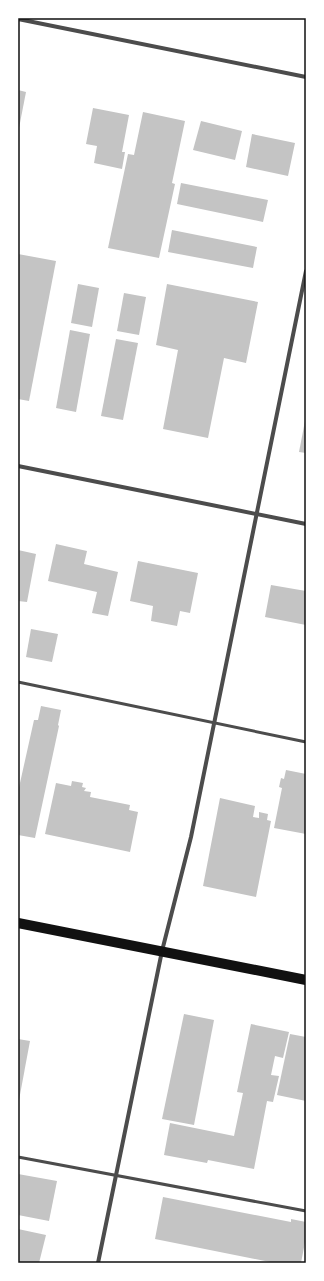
<svg xmlns="http://www.w3.org/2000/svg" width="324" height="1281" viewBox="0 0 324 1281" font-family="'Golos Text',sans-serif">
  <style>
    .building { fill: #c4c4c4 }
    .lines { fill: none; stroke-linecap: round; stroke-linejoin: round }
    .service { stroke: #4c4c4c; stroke-width: 3 }
    .minor { stroke: #4c4c4c; stroke-width: 4 }
    .primary { stroke: #111; stroke-width: 10 }
    .neatline { fill: none; stroke: #111; stroke-width: 1.5 }
  </style>
  <rect width="100%" height="100%" fill="#fff"/>
  <g class="building">
    <polygon points="18,90 26,92 19,128 18,128"/>
    <polygon points="93,108 129,115 122,152 125,152 122,169 94,163 97,146 86,144"/>
    <polygon points="143,112 185,121 172,183 175,184 159,258 108,248 128,154 134,155"/>
    <polygon points="201,121 242,131 235,160 193,150"/>
    <polygon points="252,134 295,143 288,176 246,167"/>
    <polygon points="181,183 268,200 263,222 177,204"/>
    <polygon points="172,230 257,247 253,268 168,252"/>
    <polygon points="18,254 56,261 29,401 18,399"/>
    <polygon points="78,284 99,288 92,327 71,323"/>
    <polygon points="167,284 258,302 246,363 224,358 208,438 163,429 178,350 156,345"/>
    <polygon points="124,293 146,297 139,335 117,331"/>
    <polygon points="70,330 90,334 76,412 56,408"/>
    <polygon points="116,339 138,343 123,420 101,416"/>
    <polygon points="305,421 306,421 306,453 299,452"/>
    <polygon points="56,544 87,551 84,564 118,572 108,616 92,613 97,592 48,581"/>
    <polygon points="18,550 36,554 27,602 18,601"/>
    <polygon points="138,561 198,573 190,613 180,611 177,626 151,621 153,606 130,601"/>
    <polygon points="271,585 306,591 306,625 265,617"/>
    <polygon points="31,629 58,634 52,662 26,657"/>
    <polygon points="41,706 61,710 58,725 59,726 35,838 18,835 18,792 34,720 38,720"/>
    <polygon points="286,770 306,774 306,834 274,828 282,788 279,787 281,778 284,779"/>
    <polygon points="72,781 83,783 82,787 86,788 84,791 91,792 90,797 130,805 129,810 138,812 130,852 45,834 56,783 71,786"/>
    <polygon points="220,798 255,806 253,817 259,818 259,812 268,814 267,820 271,821 256,897 203,886"/>
    <polygon points="184,1014 214,1020 194,1125 162,1119"/>
    <polygon points="251,1024 289,1032 283,1058 275,1056 271,1075 279,1076 273,1102 267,1101 254,1169 208,1160 207,1163 164,1155 170,1123 234,1136 243,1093 237,1092"/>
    <polygon points="290,1034 306,1037 306,1101 277,1095"/>
    <polygon points="18,1039 30,1041 19,1100 18,1100"/>
    <polygon points="18,1174 57,1181 49,1221 18,1215"/>
    <polygon points="163,1197 291,1222 291,1219 306,1222 306,1237 301,1263 275,1263 155,1239"/>
    <polygon points="18,1229 46,1235 39,1263 18,1263"/>
  </g>
  <g class="lines">
    <g class="service">
      <polyline points="18,682 306,742"/>
      <polyline points="18,1157 306,1211"/>
    </g>
    <g class="minor">
      <polyline points="18,19 306,77"/>
      <polyline points="18,466 306,524"/>
      <polyline points="98,1263 162,951 191,837 306,271"/>
    </g>
    <polyline class="primary" points="18,923 306,980"/>
  </g>
  <rect width="324" height="1281" fill="none" stroke="#ffffff" stroke-width="38"/>
  <rect x="19" y="19" width="286" height="1243" class="neatline"/>
</svg>
